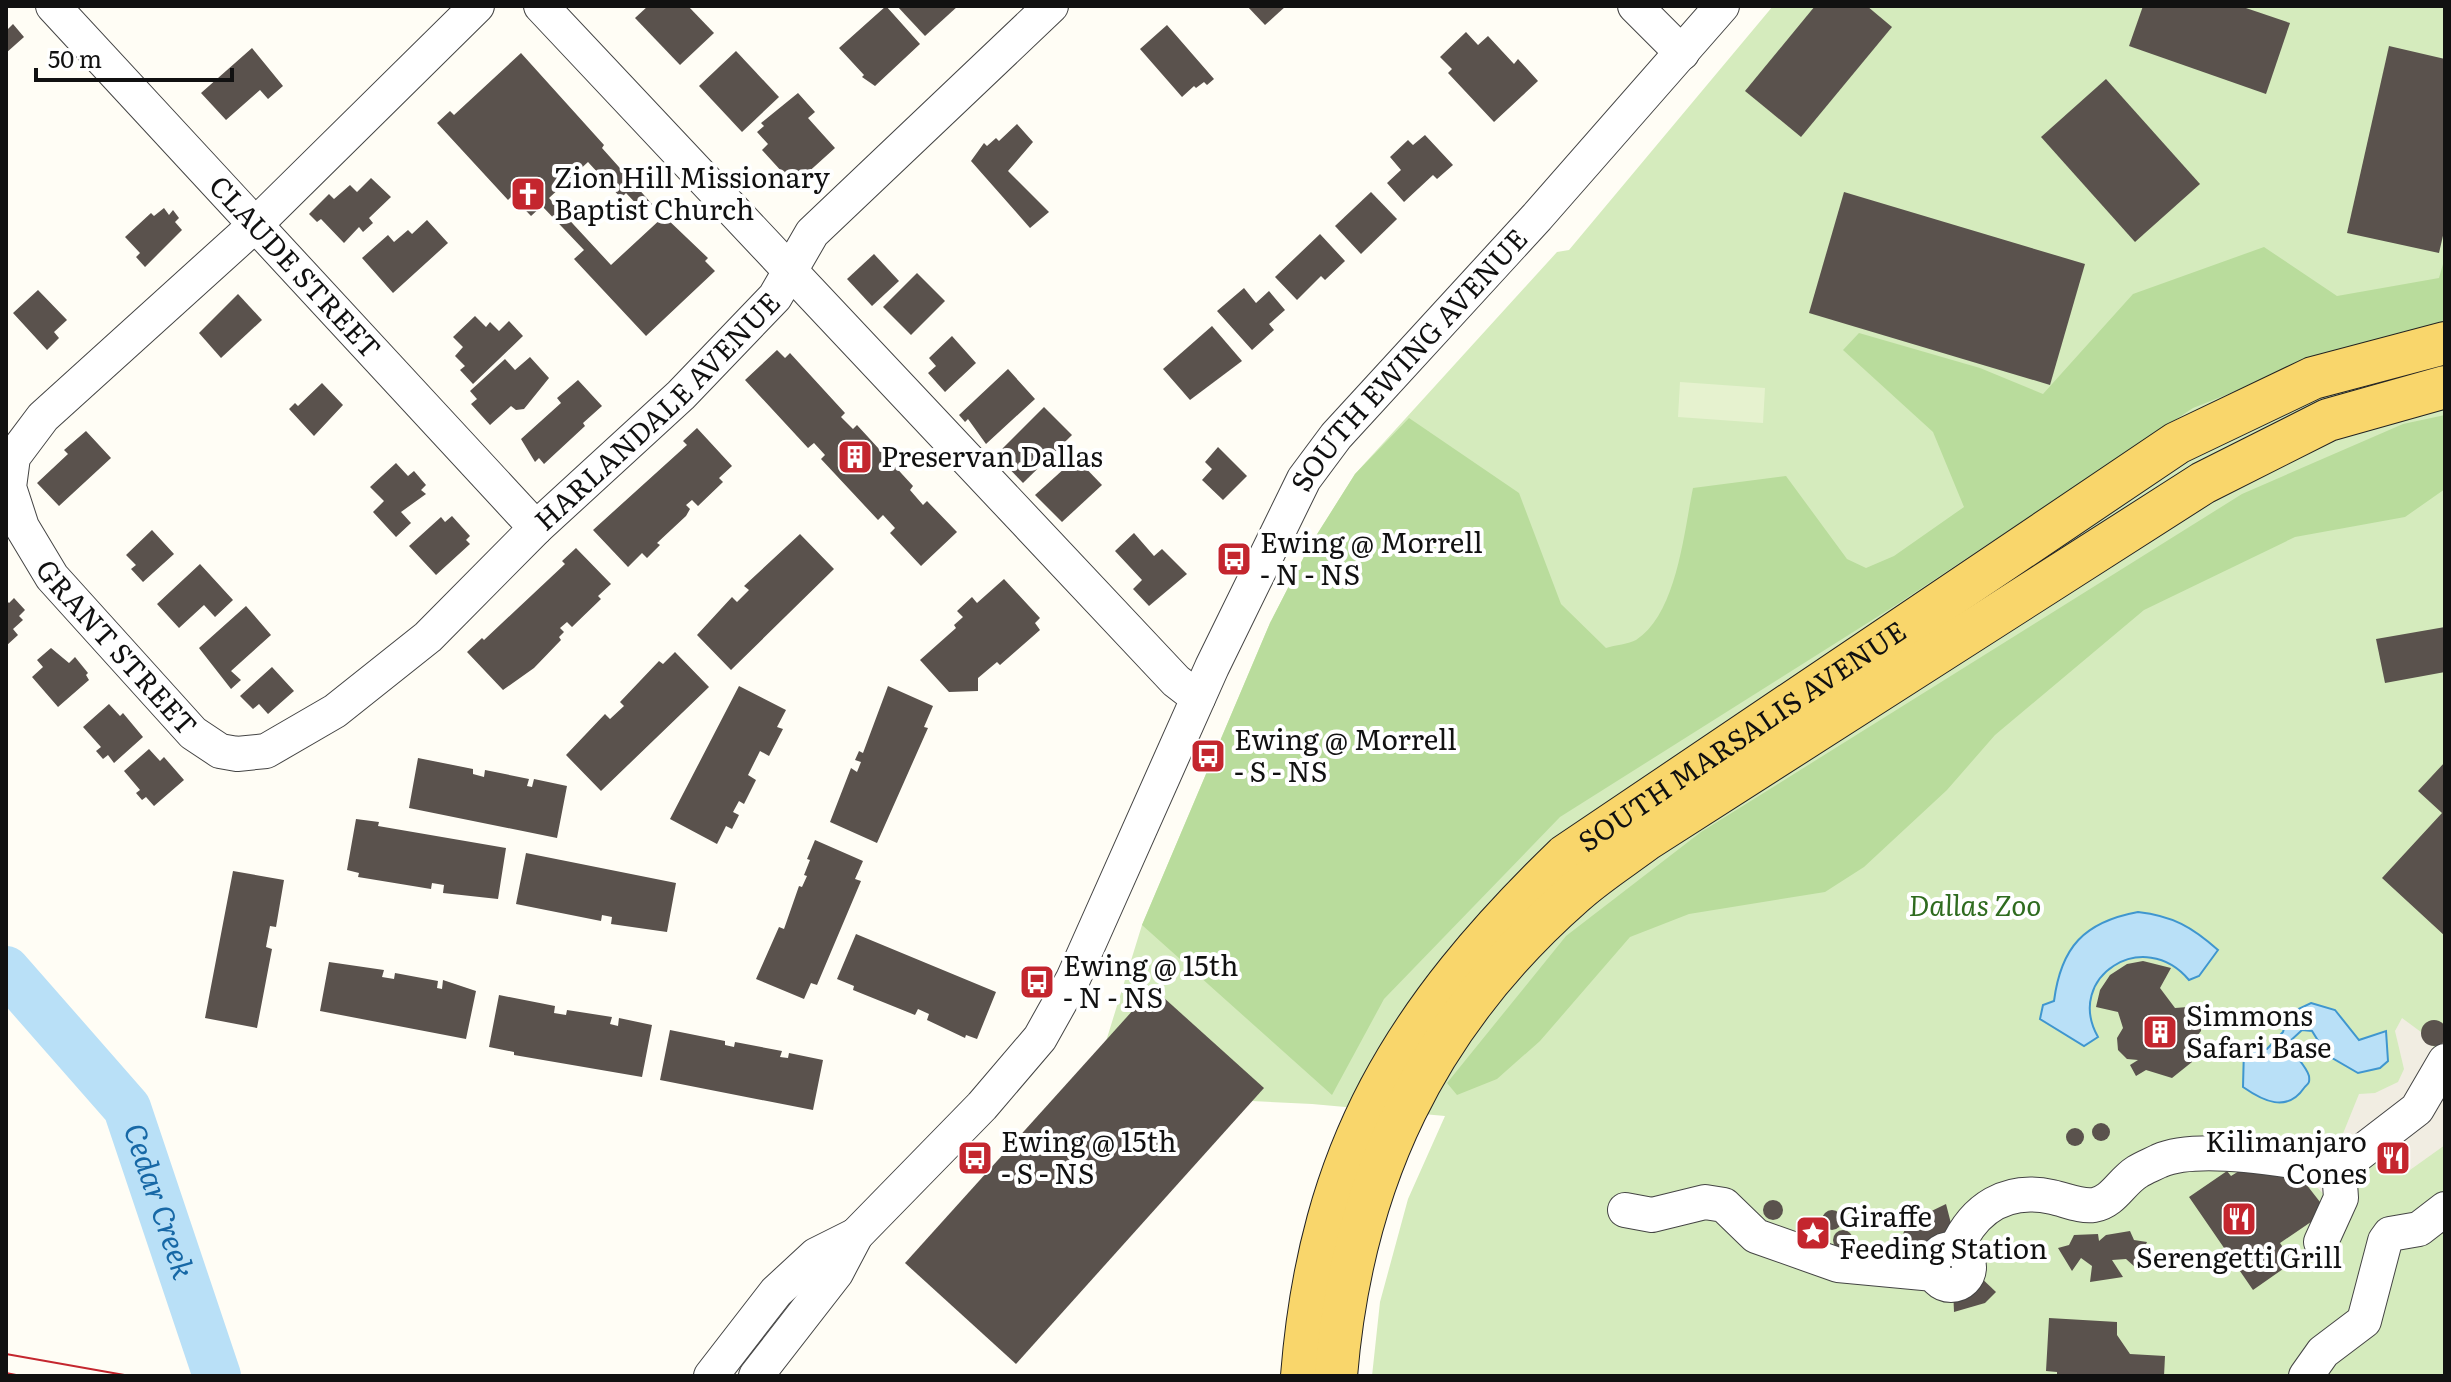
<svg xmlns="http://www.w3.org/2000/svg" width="2451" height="1382" viewBox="0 0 2451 1382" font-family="Literata,serif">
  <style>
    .green { fill: #d5ebbd }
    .forest { fill: #b9dc9c }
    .pitch { fill: #e6f2cf }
    .plaza { fill: #f1ede2 }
    .water { fill: #b9e0f7; stroke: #3f96cf; stroke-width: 2 }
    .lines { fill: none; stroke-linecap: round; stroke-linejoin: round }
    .river { stroke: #b9e0f7; stroke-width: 48 }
    .building { fill: #5a524d }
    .minor-casing { stroke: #444; stroke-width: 36 }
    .major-casing { stroke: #222; stroke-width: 44 }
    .minor { stroke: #fff; stroke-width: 34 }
    .major { stroke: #f9d66b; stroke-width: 42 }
    .tram { stroke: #c4262e; stroke-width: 2 }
    .labels { text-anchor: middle; stroke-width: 8; stroke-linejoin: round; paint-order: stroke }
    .poi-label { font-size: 28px; fill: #111; stroke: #fff; text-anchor: start }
    .street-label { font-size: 28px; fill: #111; stroke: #fff }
    .park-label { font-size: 28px; font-style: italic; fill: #2f6b1f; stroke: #fff }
    .water-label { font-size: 30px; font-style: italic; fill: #1768a6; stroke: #fff }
  </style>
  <rect width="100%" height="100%" fill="#fffdf5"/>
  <polygon class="green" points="1773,6 2445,6 2445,1376 1372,1376 1380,1302 1408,1199 1445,1116 1312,1104 1090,1093 1142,925 1270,623 1309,547 1355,474 1557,252 1569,250"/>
  <g class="forest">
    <path d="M2264,247L2337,296L2439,278L2445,257V321L2329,354L2193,408L1896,605L1560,817L1384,999L1332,1095L1142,925L1270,623L1309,547L1355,474L1409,418L1519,493L1561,604L1606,648C1615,645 1629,644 1636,640C1677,614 1684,531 1693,488L1786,476L1847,559L1866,568L1894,556L1964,507L1933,432L1843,350L1859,333L1980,368L2043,394L2133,294Z"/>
    <polygon points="2445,415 2445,489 2405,517 2295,537 2144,610 1995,735 1947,790 1864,867 1825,892 1689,914 1630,937 1540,1041 1497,1079 1457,1095 1447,1083 1566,936 1701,832 2242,494 2403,424"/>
  </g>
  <polygon class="pitch" points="1680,382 1765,388 1763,423 1678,417"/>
  <polygon class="plaza" points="2402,1018 2421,1032 2425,1042 2434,1047 2445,1041 2445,1145 2403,1175 2387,1171 2376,1159 2331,1202 2297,1166 2303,1152 2342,1136 2359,1094 2375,1093 2398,1082 2404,1069 2395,1031"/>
  <g class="water">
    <path d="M2138,912C2173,916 2192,927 2218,950L2199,976L2189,980C2144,926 2064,977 2098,1037L2084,1046L2040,1019L2043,1005L2054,1001C2061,947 2084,922 2138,912Z"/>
    <path d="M2311,1003L2335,1010L2359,1040L2386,1031L2388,1061L2380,1068L2358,1073L2327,1055L2312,1031L2302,1030L2288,1043C2292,1054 2306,1065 2309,1076C2310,1084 2308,1083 2304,1088C2287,1113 2263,1101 2243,1087L2244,1048L2267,1049L2283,1032L2288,1014Z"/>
  </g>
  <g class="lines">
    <path class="river" id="s1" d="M6,970L127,1108L217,1376"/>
  </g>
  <g class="building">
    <polygon points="648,6 688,6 714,33 680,65 635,18"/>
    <polygon points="886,6 920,44 875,86 862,77 864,75 839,48"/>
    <polygon points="897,6 958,6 925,36"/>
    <polygon points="1247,6 1286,6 1265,25"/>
    <polygon points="1815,6 1867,6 1892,27 1801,137 1745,91"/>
    <polygon points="2143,6 2240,6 2290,23 2266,94 2129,46"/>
    <polygon points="13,24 24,37 6,53 6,31"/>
    <polygon points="1167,25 1214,79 1207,85 1204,82 1196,88 1194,86 1182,97 1140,49"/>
    <polygon points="1466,32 1478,45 1488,36 1514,64 1518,59 1538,81 1494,122 1448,73 1452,69 1440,57"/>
    <polygon points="2389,46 2445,59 2445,227 2439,253 2347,233"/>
    <polygon points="252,48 283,86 268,99 260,90 226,120 201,93"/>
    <polygon points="736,51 779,97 742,132 699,86"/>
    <polygon points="521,53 604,145 602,148 652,204 644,212 626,193 621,198 588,162 549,198 611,265 664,216 708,258 705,261 715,271 646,336 574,259 584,250 542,206 531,216 512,196 508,200 437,123 450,111 454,115"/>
    <polygon points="2106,79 2200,184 2135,242 2041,137"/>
    <polygon points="798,93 815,112 808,118 835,148 794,185 762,150 768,144 757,132 764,126 761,123"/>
    <polygon points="1017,124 1033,142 1008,171 1049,212 1030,228 971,161 984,143 987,146 996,138 999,141"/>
    <polygon points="1425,135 1453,165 1437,179 1433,175 1404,202 1387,183 1401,170 1390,157 1408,140 1413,145"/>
    <polygon points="371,178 391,197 369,218 373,223 363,232 359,227 344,243 321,219 317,222 309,214 329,194 334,199 350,185 357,192"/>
    <polygon points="1371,192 1397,219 1361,254 1335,226"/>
    <polygon points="1844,192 2085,264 2050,385 1809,313"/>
    <polygon points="164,208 169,215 173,210 179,218 175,222 182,230 145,267 136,257 140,253 125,237 151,213 154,216"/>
    <polygon points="427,220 448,243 393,293 362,258 388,235 394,242 408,230 412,234"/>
    <polygon points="1320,234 1345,261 1325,280 1321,276 1297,300 1275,277"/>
    <polygon points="874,254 899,281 872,306 847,279"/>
    <polygon points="917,273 945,301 911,335 883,307"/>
    <polygon points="1244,288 1256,303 1269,291 1285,310 1269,324 1274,330 1252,350 1217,311"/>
    <polygon points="38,290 67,320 54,332 59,338 47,350 13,313"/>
    <polygon points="238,294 262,320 221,358 199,333"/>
    <polygon points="475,316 486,327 490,322 499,331 509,321 523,336 473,384 460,370 465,366 455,356 463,347 453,337"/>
    <polygon points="1212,326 1242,361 1190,400 1163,369"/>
    <polygon points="952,336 976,363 945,392 928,373 936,366 929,358"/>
    <polygon points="777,350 785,358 790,353 845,413 841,417 853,429 857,425 913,486 910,490 923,505 927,501 957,532 921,566 890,533 895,528 883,515 878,520 821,459 825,455 814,443 808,448 745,380"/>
    <polygon points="530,357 549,378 524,409 516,410 511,406 490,425 471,404 477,399 470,391 505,359 515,370"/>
    <polygon points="1008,369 1035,399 986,444 968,419 965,422 959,415"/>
    <polygon points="578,380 602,406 583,423 585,426 544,464 539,458 535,462 521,439 561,403 557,398"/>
    <polygon points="322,383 343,405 314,436 289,409 295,403 298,406"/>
    <polygon points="1044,407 1072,435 1023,483 996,455"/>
    <polygon points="697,428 732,466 719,478 723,482 698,506 692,500 686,505 690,509 686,516 657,543 660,545 647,558 642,553 628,567 593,530 687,445 683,441"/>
    <polygon points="86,431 111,458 59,506 37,483 68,454 64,450"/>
    <polygon points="1218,447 1247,476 1223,500 1202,480 1212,469 1205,462"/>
    <polygon points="1076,458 1102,485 1062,522 1035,495"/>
    <polygon points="396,463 408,476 414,471 426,485 421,490 426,494 401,512 411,523 396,537 373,512 384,501 370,487"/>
    <polygon points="452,516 470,536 466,540 470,544 436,575 409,546 441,517 445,522"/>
    <polygon points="152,530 174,554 143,582 131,569 136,565 126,555"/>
    <polygon points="1134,533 1154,556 1162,549 1187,574 1149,606 1133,589 1142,580 1115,551"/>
    <polygon points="800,534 834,569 731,670 697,635 732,597 737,602 749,590 744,586"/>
    <polygon points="576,548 611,584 598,596 601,599 572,627 567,622 560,628 564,632 559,637 561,640 534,668 503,690 467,652 482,638 484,640 565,564 562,561"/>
    <polygon points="200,564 233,600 215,617 204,605 179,628 157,604"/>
    <polygon points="1004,579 1040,618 1035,623 1040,630 1000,665 997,662 978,678 978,691 949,692 920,660 956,628 954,625 963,617 957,611 972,597 977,603"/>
    <polygon points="14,598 25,610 19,616 23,620 13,629 18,635 6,646 6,600 9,603"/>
    <polygon points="246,606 271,635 231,671 241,680 231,689 199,648"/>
    <polygon points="2445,627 2445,672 2385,683 2376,639"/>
    <polygon points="51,648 69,663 75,657 88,673 86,675 89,680 58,707 32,677 43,667 37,660"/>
    <polygon points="675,652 709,687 601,791 566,755 605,714 610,719 624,706 620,702 659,661 663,664"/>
    <polygon points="272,667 294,691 268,714 259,704 253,709 240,696"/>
    <polygon points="739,686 786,710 777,727 783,729 769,756 760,751 748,775 756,780 744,804 739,801 733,812 739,815 732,829 726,826 717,844 670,819"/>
    <polygon points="888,686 933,706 924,727 928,728 877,843 830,822 851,768 857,772 861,762 855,760 859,751 863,753"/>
    <polygon points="109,704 120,716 123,713 143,737 114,763 108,755 103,759 96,751 101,747 83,727"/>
    <polygon points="149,749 160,761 164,757 184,780 154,806 146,797 142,800 136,793 140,790 124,771"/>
    <polygon points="418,758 473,769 473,774 484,777 485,770 529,779 527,786 532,787 534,779 567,786 557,838 409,808"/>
    <polygon points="2445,762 2445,936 2382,878 2442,813 2418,791"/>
    <polygon points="356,819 379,822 378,826 506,848 498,899 443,893 444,885 432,883 431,889 358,877 359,873 347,870"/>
    <polygon points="815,840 863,861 855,879 861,881 817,985 811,983 804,999 756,979 779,927 784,929 799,886 802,887 807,876 804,875 810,860 807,859"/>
    <polygon points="526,853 676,883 667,932 611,924 612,917 602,915 601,921 516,904"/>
    <polygon points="233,871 284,880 276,927 270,926 266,947 272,949 257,1028 205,1018"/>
    <polygon points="856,934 996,992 977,1039 966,1035 965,1038 927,1020 929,1014 918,1009 915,1015 853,990 854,986 837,979"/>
    <polygon points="2143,961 2171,968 2160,988 2175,1008 2188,1007 2201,1019 2201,1031 2193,1041 2192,1062 2172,1078 2146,1070 2136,1076 2130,1065 2138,1060 2127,1059 2118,1050 2117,1038 2123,1028 2118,1012 2096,1007 2100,990 2110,975 2127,964"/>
    <polygon points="329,962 384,970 382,977 394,979 395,973 438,981 437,988 442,989 443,980 476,991 466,1039 320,1011"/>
    <polygon points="1153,988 1264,1088 1016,1364 905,1263"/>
    <polygon points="499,995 555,1006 554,1013 566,1015 567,1010 612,1017 610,1024 618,1026 619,1018 652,1025 642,1077 514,1055 514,1052 489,1047"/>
    <circle cx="2434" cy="1033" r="13"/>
    <polygon points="670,1030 725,1041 725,1045 734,1047 735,1042 782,1051 780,1057 788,1058 789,1053 823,1060 813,1110 660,1080"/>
    <circle cx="2101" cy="1132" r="9"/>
    <circle cx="2075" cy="1137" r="9"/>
    <polygon points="2399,1147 2405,1158 2387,1169 2381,1158"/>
    <polygon points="2249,1165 2292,1166 2327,1211 2280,1243 2293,1262 2253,1290 2189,1197 2227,1171 2231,1176"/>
    <circle cx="1773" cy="1210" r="10"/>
    <polygon points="1946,1204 1955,1239 1941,1246 1931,1259 1898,1246 1905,1229 1917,1218"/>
    <circle cx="1832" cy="1220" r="10"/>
    <circle cx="1843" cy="1240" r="10"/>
    <polygon points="2130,1231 2134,1240 2147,1242 2135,1267 2126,1259 2112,1260 2123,1277 2090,1282 2092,1266 2081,1258 2072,1271 2058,1248 2069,1245 2074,1235 2098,1234 2099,1241 2106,1235"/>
    <polygon points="1976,1273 1996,1292 1985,1303 1954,1312 1953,1288"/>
    <polygon points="2049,1318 2117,1322 2117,1335 2130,1354 2165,1356 2164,1376 2057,1376 2057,1372 2046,1371"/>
  </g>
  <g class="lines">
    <defs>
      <g id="minor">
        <path id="s2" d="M53,6L536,528"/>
        <path id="s3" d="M477,6L254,226L43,417L13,457L9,487L22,527L52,577L193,733L220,751L237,754L266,751L335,711L428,637L536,528L681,395L775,297L812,233L1051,6"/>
        <polyline points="541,6 1176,681 1198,698"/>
        <polyline points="1635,6 1682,53"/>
        <polyline points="1625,1210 1652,1215 1705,1202 1724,1205 1756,1236 1838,1265 1934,1274"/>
        <polyline points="2321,1242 2341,1198 2339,1169 2417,1109 2445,1061"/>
        <circle cx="1951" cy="1267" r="18"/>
        <path d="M1956,1249C1974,1208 2007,1187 2052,1197C2066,1200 2081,1207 2094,1205C2113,1202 2121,1182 2137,1172C2143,1168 2151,1165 2159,1161C2199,1143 2295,1161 2339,1169"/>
        <polyline points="711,1376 776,1292 816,1255 856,1235"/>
        <path id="s4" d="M756,1376L836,1273L856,1235L982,1106L1040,1038L1073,979L1212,667L1304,479L1336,436L1537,217L1722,6"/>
        <polyline points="2306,1376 2323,1352 2364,1321 2385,1241 2390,1234 2419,1229 2445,1209"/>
      </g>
      <g id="major">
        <path id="s5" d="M1302,1376C1320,1149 1404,1012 1565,856L2177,443L2313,378L2445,343"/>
        <path d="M1336,1376C1352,1181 1426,1024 1574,894C1596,874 1623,857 1647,839L2203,483L2328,420L2445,387"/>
      </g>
    </defs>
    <use href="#minor" class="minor-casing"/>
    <use href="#major" class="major-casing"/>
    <use href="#minor" class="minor"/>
    <use href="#major" class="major"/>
    <g class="tram">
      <polyline points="6,1354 130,1376"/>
      <polyline points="6,1373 21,1376"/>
    </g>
  </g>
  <defs>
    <symbol id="church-square" viewBox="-11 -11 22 22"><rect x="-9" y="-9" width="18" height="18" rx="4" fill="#c4262e" stroke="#fff"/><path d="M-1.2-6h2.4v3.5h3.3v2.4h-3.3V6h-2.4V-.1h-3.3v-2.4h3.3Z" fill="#fff"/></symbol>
    <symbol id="building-square" viewBox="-11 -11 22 22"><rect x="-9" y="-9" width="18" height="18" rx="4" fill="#c4262e" stroke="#fff"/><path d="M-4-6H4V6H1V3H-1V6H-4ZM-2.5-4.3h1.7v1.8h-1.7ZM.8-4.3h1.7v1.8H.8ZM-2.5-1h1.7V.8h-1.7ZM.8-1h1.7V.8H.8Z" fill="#fff"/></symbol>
    <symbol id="bus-square" viewBox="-11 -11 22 22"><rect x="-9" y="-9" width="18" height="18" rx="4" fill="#c4262e" stroke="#fff"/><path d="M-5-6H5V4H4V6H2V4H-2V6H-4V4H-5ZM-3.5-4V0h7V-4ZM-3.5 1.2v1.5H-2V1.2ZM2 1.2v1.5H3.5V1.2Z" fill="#fff"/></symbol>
    <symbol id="restaurant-square" viewBox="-11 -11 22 22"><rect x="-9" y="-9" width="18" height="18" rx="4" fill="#c4262e" stroke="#fff"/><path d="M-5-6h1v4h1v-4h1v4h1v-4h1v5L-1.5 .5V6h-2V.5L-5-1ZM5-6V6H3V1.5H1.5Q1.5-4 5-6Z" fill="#fff"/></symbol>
    <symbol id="sight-square" viewBox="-11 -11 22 22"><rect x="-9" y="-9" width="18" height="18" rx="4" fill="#c4262e" stroke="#fff"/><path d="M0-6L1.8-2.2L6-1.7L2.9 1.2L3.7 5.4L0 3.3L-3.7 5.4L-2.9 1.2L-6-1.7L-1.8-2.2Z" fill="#fff"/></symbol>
  </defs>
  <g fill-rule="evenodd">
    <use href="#church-square" x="508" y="174" width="40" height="40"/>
    <use href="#building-square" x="835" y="437" width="40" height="40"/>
    <use href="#bus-square" x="1214" y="539" width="40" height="40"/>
    <use href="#bus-square" x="1188" y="736" width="40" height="40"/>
    <use href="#bus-square" x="1017" y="962" width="40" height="40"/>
    <use href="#building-square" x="2140" y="1012" width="40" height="40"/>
    <use href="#bus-square" x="955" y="1138" width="40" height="40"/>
    <use href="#restaurant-square" x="2373" y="1138" width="40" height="40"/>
    <use href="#restaurant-square" x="2219" y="1199" width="40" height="40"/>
    <use href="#sight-square" x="1793" y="1213" width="40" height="40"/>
  </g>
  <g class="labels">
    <g class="poi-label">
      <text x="554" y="188">Zion Hill Missionary<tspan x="554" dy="32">Baptist Church</tspan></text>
      <text x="881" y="467">Preservan Dallas</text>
      <text x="1260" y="553">Ewing @ Morrell<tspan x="1260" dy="32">- N - NS</tspan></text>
      <text x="1234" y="750">Ewing @ Morrell<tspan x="1234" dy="32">- S - NS</tspan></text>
      <text x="1063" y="976">Ewing @ 15th<tspan x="1063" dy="32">- N - NS</tspan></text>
      <text x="2186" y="1026">Simmons<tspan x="2186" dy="32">Safari Base</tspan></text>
      <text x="1001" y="1152">Ewing @ 15th<tspan x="1001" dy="32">- S - NS</tspan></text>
      <text x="2367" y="1152" text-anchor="end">Kilimanjaro<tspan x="2367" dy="32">Cones</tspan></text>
      <text x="1839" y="1227">Giraffe<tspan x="1839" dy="32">Feeding Station</tspan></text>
      <text x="2239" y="1268" text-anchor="middle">Serengetti Grill</text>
    </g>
    <g class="street-label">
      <text dy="10" stroke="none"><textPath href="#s2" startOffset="356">CLAUDE STREET</textPath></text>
      <text dy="10" stroke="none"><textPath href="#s4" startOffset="1220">SOUTH EWING AVENUE</textPath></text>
      <text dy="10" stroke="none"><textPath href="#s3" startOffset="1588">HARLANDALE AVENUE</textPath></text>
      <text dy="10" stroke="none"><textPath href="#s3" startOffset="874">GRANT STREET</textPath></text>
      <text dy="10" stroke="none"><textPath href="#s5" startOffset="812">SOUTH MARSALIS AVENUE</textPath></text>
    </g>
    <g class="park-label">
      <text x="1975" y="916">Dallas Zoo</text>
    </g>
    <g class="water-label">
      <text dy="10" stroke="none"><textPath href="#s1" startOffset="282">Cedar Creek</textPath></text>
    </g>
  </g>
  <rect width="2451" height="1382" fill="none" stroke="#111111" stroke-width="16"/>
  <path d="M36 68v12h196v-12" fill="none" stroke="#111111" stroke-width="4"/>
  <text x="48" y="68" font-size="24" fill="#111111" stroke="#ffffff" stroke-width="6" paint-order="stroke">50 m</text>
</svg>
